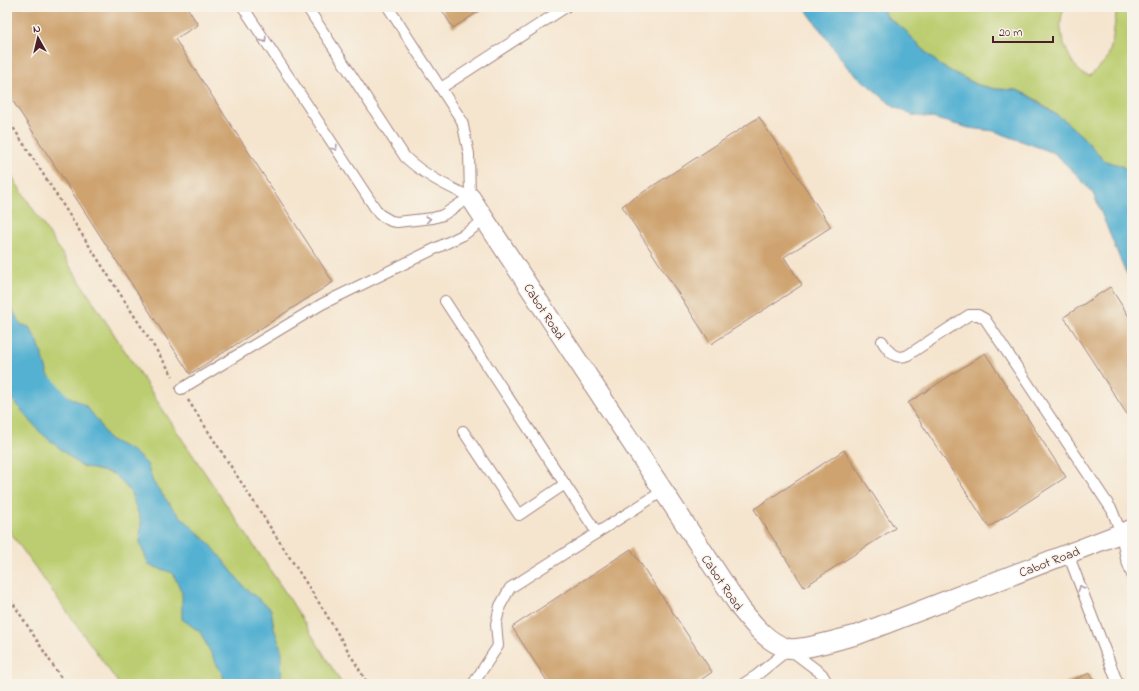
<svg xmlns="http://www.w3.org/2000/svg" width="1139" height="691" viewBox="0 0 1139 691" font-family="'Indie Flower',sans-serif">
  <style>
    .green { fill: #bbcd70; stroke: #82764e }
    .water { fill: #54b1d2; stroke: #4f687e }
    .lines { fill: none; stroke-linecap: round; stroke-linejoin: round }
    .stream { stroke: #54b1d2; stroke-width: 6 }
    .building { fill: #cea36f }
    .lane-casing { stroke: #a0827d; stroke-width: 12 }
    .street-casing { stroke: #a0827d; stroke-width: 21 }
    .path { stroke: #a0827d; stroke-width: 2.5; stroke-dasharray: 3 3; stroke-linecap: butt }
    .lane { stroke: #fff; stroke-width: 10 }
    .street { stroke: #fff; stroke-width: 19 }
    .rail { stroke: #4a1f2b; stroke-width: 3 }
    .oneway { stroke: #ae9aa0 }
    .labels { text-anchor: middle; stroke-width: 3; stroke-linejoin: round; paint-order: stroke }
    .street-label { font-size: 13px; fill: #4a1f2b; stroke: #f7f3e8 }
  </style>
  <rect width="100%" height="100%" fill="#f7f3e8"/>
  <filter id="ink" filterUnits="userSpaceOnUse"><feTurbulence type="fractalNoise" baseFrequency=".025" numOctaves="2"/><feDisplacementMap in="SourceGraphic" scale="8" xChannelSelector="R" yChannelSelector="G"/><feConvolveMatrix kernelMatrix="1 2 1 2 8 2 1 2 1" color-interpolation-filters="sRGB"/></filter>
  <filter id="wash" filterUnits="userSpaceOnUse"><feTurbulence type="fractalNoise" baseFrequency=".012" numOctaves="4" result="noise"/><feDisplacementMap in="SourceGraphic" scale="16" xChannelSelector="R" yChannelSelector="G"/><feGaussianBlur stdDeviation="0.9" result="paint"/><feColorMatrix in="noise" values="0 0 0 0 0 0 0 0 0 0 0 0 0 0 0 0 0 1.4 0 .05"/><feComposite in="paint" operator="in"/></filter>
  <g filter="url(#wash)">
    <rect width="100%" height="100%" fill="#f5e5cf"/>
    <g class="green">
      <path d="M881,7H1064C1062,14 1060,22 1061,29C1062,42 1071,65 1082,73C1084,75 1087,75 1090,76L1107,59L1112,44L1117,7H1132V172L1119,165L1105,161L1096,152L1085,139L1037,100L1017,90L995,89L978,85L941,66L921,48L905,30L887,17Z"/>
      <polygon points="7,169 180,436 291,601 342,684 119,684 7,528"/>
    </g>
    <g class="water">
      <polygon points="804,7 881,7 887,17 905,30 921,48 941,66 978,85 995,89 1017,90 1028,95 1064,120 1085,139 1096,152 1105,161 1119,165 1132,172 1132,282 1124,269 1094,195 1077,175 1054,153 994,131 969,128 932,118 912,115 894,107 848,68"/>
      <polygon points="7,298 20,324 29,327 38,342 48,374 59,391 86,406 98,421 107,438 134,452 147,464 153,482 174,510 211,545 245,588 271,609 274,628 282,652 281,684 227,684 200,632 182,619 182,593 173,573 149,565 140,544 141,521 130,491 114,474 81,466 40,432 7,393"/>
    </g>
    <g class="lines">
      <polyline class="stream" points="51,381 66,398"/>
    </g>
    <g id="blocks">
      <g class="building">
        <polygon points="7,7 187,7 198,25 175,39 333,282 190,374 7,92"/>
        <polygon points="440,7 486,7 453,28"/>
        <polygon points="759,117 831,227 784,257 802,285 711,344 622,206"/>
        <polygon points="1110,287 1132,321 1132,422 1064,317"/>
        <polygon points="985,353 1066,477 989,527 908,403"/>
        <polygon points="844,450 895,528 804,587 754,509"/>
        <polygon points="631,549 712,672 695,684 549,684 512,627"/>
        <polygon points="1090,673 1094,684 1062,684"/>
      </g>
    </g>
  </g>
  <g filter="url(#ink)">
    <use href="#blocks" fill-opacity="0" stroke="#a0827d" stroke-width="1"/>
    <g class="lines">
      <defs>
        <g id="lane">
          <polyline points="243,7 379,214 391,221 397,222 433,218 443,215 470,197"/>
          <path d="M307,7L405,157C424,175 447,186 470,197"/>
          <polyline points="388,7 462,121 469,154 470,197"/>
          <polyline points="441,88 566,7"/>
          <polyline points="445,301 597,533"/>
          <path d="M882,341C888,351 895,361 908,355L969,315H978L985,319L1112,510L1121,533L1126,559L1132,575"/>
          <polyline points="181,389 322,304 463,235 485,220"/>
          <polyline points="463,431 519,515 565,484"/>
          <polyline points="1068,554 1118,684"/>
          <polyline points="473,684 498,646 496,624 500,606 510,588 663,491"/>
          <polyline points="743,684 757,675 789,649 822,674 828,684"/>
        </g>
        <path id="street" d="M470,197L741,609C753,624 768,643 787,648C800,652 842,638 857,635L1132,529"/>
      </defs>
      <use href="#lane" class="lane-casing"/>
      <use href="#street" class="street-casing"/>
      <g class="path">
        <polyline points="7,118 173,376"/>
        <polyline points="188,400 323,609 368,684"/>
        <polyline points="7,594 65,684"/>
      </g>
      <use href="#lane" class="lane"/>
      <use href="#street" class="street"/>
      <polyline class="rail" points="7,678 11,684"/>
    </g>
    <defs><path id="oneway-chevron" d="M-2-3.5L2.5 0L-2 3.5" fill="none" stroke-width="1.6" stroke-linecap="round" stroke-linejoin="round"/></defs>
    <g class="oneway">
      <use href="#oneway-chevron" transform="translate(264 40) rotate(57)"/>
      <use href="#oneway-chevron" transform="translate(335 148) rotate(57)"/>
      <use href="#oneway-chevron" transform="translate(428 219) rotate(-8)"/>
      <use href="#oneway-chevron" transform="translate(1081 588) rotate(-111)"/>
    </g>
  </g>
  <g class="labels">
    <g class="street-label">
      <text transform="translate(545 311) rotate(57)" y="5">Cabot Road</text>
      <text transform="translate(1049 561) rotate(-21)" y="5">Cabot Road</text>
      <text transform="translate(723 582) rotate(56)" y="5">Cabot Road</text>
    </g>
  </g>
  <rect width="1139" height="691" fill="none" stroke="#f7f3e8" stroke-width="24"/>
  <g transform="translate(38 38) rotate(352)" stroke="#f7f3e8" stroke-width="3" paint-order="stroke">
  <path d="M0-3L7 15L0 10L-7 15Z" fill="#4a1f2b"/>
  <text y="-6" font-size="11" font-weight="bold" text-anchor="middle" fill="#4a1f2b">N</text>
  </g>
  <path d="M993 36v6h60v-6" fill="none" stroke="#4a1f2b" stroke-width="2"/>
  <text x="999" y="36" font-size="12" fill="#4a1f2b" stroke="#f7f3e8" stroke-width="3" paint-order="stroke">20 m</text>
</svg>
